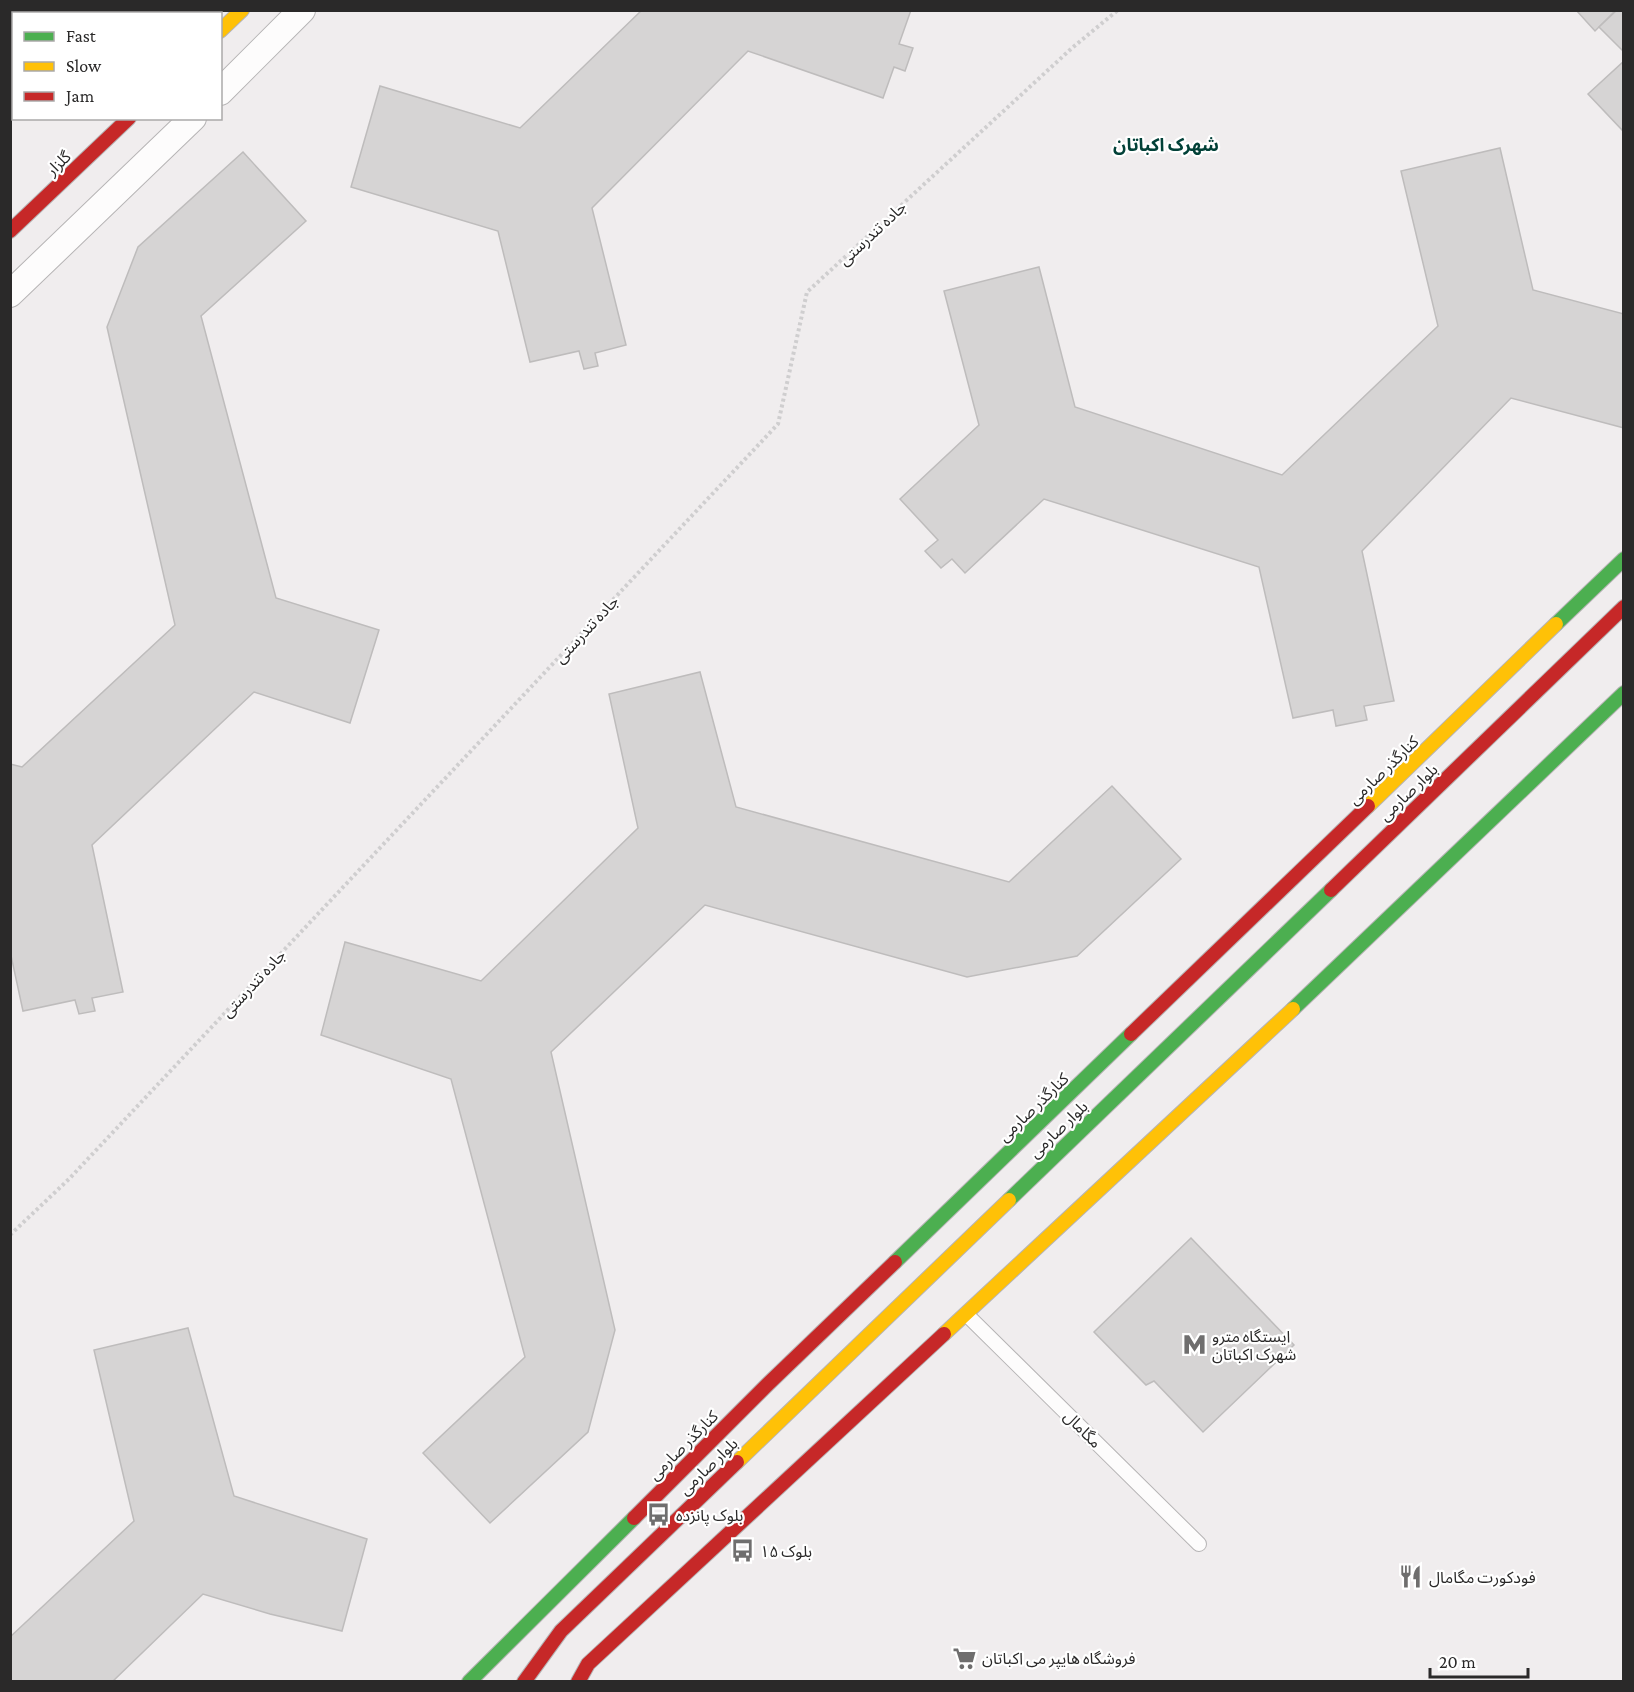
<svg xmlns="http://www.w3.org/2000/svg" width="1634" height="1692" viewBox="0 0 1634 1692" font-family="'Crimson Pro','Noto Sans Arabic',serif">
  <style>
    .building { fill: #d6d4d4; stroke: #bebcbc; stroke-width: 1.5 }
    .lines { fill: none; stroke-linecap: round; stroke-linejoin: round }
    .lane-casing { stroke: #b6b4b5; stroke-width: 16 }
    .street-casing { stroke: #b6b4b5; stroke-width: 28 }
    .fast-casing { stroke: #b6b4b5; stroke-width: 16 }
    .slow-casing { stroke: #b6b4b5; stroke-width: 16 }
    .jam-casing { stroke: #b6b4b5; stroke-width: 16 }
    .path { stroke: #cfcecf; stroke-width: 4; stroke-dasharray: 3 3; stroke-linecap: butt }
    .lane { stroke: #fdfcfc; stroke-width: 14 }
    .street { stroke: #fdfcfc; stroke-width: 26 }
    .fast { stroke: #4caf50; stroke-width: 14 }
    .slow { stroke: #ffc107; stroke-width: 14 }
    .jam { stroke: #c62828; stroke-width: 14 }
    .labels { text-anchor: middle; stroke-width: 4.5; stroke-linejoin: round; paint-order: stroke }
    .street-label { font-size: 16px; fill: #2a2929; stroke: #fff }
    .poi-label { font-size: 16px; fill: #2a2929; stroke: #fff; text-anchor: start }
    .neighbourhood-label { font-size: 18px; font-weight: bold; fill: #024138; stroke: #fff }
  </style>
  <rect width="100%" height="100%" fill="#f0edee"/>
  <g class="building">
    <polygon points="642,10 911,10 899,44 913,48 905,71 894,67 883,98 748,51 592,208 626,345 595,353 598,366 584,369 579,351 530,362 498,231 351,187 380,86 520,128"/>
    <polygon points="1576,10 1616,10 1595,31"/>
    <polygon points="1617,10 1624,10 1624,52 1599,27"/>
    <polygon points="1624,61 1624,132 1588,94"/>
    <polygon points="1500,148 1533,290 1624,314 1624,428 1511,398 1362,551 1394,701 1364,706 1367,720 1336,726 1333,710 1293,718 1259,567 1044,499 965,573 952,559 941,568 925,551 938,540 900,499 979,425 944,291 1039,267 1075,407 1282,475 1438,326 1401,171"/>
    <polygon points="243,152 306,221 201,316 276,598 379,630 350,723 254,692 92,845 123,992 92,998 95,1011 79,1014 75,1000 23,1011 10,951 10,764 22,767 175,625 107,327 138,247"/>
    <polygon points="700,672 736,807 1009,882 1112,786 1181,859 1077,956 967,977 705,905 551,1052 615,1330 588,1432 490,1523 423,1453 525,1357 451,1079 321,1035 345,942 481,981 638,828 609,694"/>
    <polygon points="1191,1238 1294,1345 1203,1432 1154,1381 1146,1385 1094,1332"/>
    <polygon points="188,1328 234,1496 367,1539 342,1631 270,1614 203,1594 112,1682 10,1682 10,1637 134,1521 94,1350"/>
  </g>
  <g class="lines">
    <defs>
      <polyline id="lane" points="966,1314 1199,1544"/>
      <g id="street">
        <polyline points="220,92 302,10"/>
        <polyline points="10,294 193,118"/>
      </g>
      <g id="fast">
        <polyline points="45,14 48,10"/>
        <polyline points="111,14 115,10"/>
        <polyline points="1556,624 1624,559"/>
        <polyline points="1293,1009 1624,693"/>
        <polyline points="1009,1200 1331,890"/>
        <polyline points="895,1262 1131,1034"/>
        <polyline points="469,1682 634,1518"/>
      </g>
      <g id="slow">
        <polyline points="220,31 242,10"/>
        <polyline points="10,46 14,43"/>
        <polyline points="10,110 14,107"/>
        <polyline points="1368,806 1556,624"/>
        <polyline points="944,1334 1293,1009"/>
        <polyline points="737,1462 1009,1200"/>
      </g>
      <g id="jam">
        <polyline points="10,231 129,118"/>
        <polyline points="1331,890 1624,607"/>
        <polyline points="1131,1034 1368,806"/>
        <polyline points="634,1518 768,1384 895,1262"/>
        <polyline points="524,1682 561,1631 737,1462"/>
        <polyline points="578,1682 588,1664 944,1334"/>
      </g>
    </defs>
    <use href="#lane" class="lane-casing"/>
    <use href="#street" class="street-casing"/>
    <use href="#fast" class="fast-casing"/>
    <use href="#slow" class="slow-casing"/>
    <use href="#jam" class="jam-casing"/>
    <polyline class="path" points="10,1235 69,1179 778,424 807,292 1072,48 1118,10"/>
    <use href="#lane" class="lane"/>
    <use href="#street" class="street"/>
    <use href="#fast" class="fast"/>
    <use href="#slow" class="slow"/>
    <use href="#jam" class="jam"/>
  </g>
  <defs>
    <symbol id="metro-bare" viewBox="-9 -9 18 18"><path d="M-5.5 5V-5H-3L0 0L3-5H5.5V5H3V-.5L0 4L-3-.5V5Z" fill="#6f6e6e" stroke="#fff" stroke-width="2.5" paint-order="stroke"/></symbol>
    <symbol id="bus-bare" viewBox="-9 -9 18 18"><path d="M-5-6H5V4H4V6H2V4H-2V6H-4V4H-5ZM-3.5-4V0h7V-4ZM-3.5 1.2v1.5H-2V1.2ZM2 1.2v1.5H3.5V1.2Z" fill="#6f6e6e" stroke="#fff" stroke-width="2.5" paint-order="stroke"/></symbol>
    <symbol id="restaurant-bare" viewBox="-9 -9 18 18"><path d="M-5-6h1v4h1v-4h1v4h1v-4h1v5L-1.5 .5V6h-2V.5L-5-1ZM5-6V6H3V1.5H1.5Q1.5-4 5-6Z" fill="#6f6e6e" stroke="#fff" stroke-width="2.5" paint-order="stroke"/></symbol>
    <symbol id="supermarket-bare" viewBox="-9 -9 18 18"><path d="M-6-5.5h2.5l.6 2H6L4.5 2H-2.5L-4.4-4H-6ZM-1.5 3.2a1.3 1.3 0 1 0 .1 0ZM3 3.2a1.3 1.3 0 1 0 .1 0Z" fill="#6f6e6e" stroke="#fff" stroke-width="2.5" paint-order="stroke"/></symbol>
  </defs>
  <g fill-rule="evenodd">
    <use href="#metro-bare" x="1178" y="1328" width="33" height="33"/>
    <use href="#bus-bare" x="642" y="1498" width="33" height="33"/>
    <use href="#bus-bare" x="726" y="1534" width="33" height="33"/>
    <use href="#restaurant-bare" x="1394" y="1560" width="33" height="33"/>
    <use href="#supermarket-bare" x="948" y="1642" width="33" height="33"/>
  </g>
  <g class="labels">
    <g class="street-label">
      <text transform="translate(58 163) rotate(-44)" y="6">گلزار</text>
      <text transform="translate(872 233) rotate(-43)" y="6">جاده تندرستی</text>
      <text transform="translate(586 629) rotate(-47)" y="6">جاده تندرستی</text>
      <text transform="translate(1383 770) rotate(-44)" y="6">کنارگذر صارمی</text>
      <text transform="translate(1408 792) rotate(-44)" y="6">بلوار صارمی</text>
      <text transform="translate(253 983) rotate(-47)" y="6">جاده تندرستی</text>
      <text transform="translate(1033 1107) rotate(-44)" y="6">کنارگذر صارمی</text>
      <text transform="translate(1058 1129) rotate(-44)" y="6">بلوار صارمی</text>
      <text transform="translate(1083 1429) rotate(45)" y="6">مگامال</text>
      <text transform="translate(683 1445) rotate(-45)" y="6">کنارگذر صارمی</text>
      <text transform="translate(708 1466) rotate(-44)" y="6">بلوار صارمی</text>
    </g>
    <g class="poi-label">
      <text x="1212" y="1342">ایستگاه مترو<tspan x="1212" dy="18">شهرک اکباتان</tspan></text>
      <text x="676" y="1521">بلوک پانزده</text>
      <text x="760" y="1557">بلوک ۱۵</text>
      <text x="1429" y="1583">فودکورت مگامال</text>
      <text x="982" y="1664">فروشگاه هایپر می اکباتان</text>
    </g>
    <g class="neighbourhood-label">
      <text x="1166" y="151">شهرک اکباتان</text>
    </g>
  </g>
  <rect width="1634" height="1692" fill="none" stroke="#2a2929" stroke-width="24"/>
  <rect x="12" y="12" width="210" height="108" fill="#ffffff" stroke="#aaa9a9" stroke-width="1.5"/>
  <rect x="24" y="32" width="30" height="9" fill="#4caf50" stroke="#aaa9a9" stroke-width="1.5"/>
  <text x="66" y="42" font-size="18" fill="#2a2929">Fast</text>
  <rect x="24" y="62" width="30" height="9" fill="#ffc107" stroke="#aaa9a9" stroke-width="1.5"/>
  <text x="66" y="72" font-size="18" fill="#2a2929">Slow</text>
  <rect x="24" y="92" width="30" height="9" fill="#c62828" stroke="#aaa9a9" stroke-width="1.5"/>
  <text x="66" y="102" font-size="18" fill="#2a2929">Jam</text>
  <path d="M1430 1668v9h98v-9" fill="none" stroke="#2a2929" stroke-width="3"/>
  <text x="1439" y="1668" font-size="18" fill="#2a2929" stroke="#ffffff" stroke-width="4.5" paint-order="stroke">20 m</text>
</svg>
